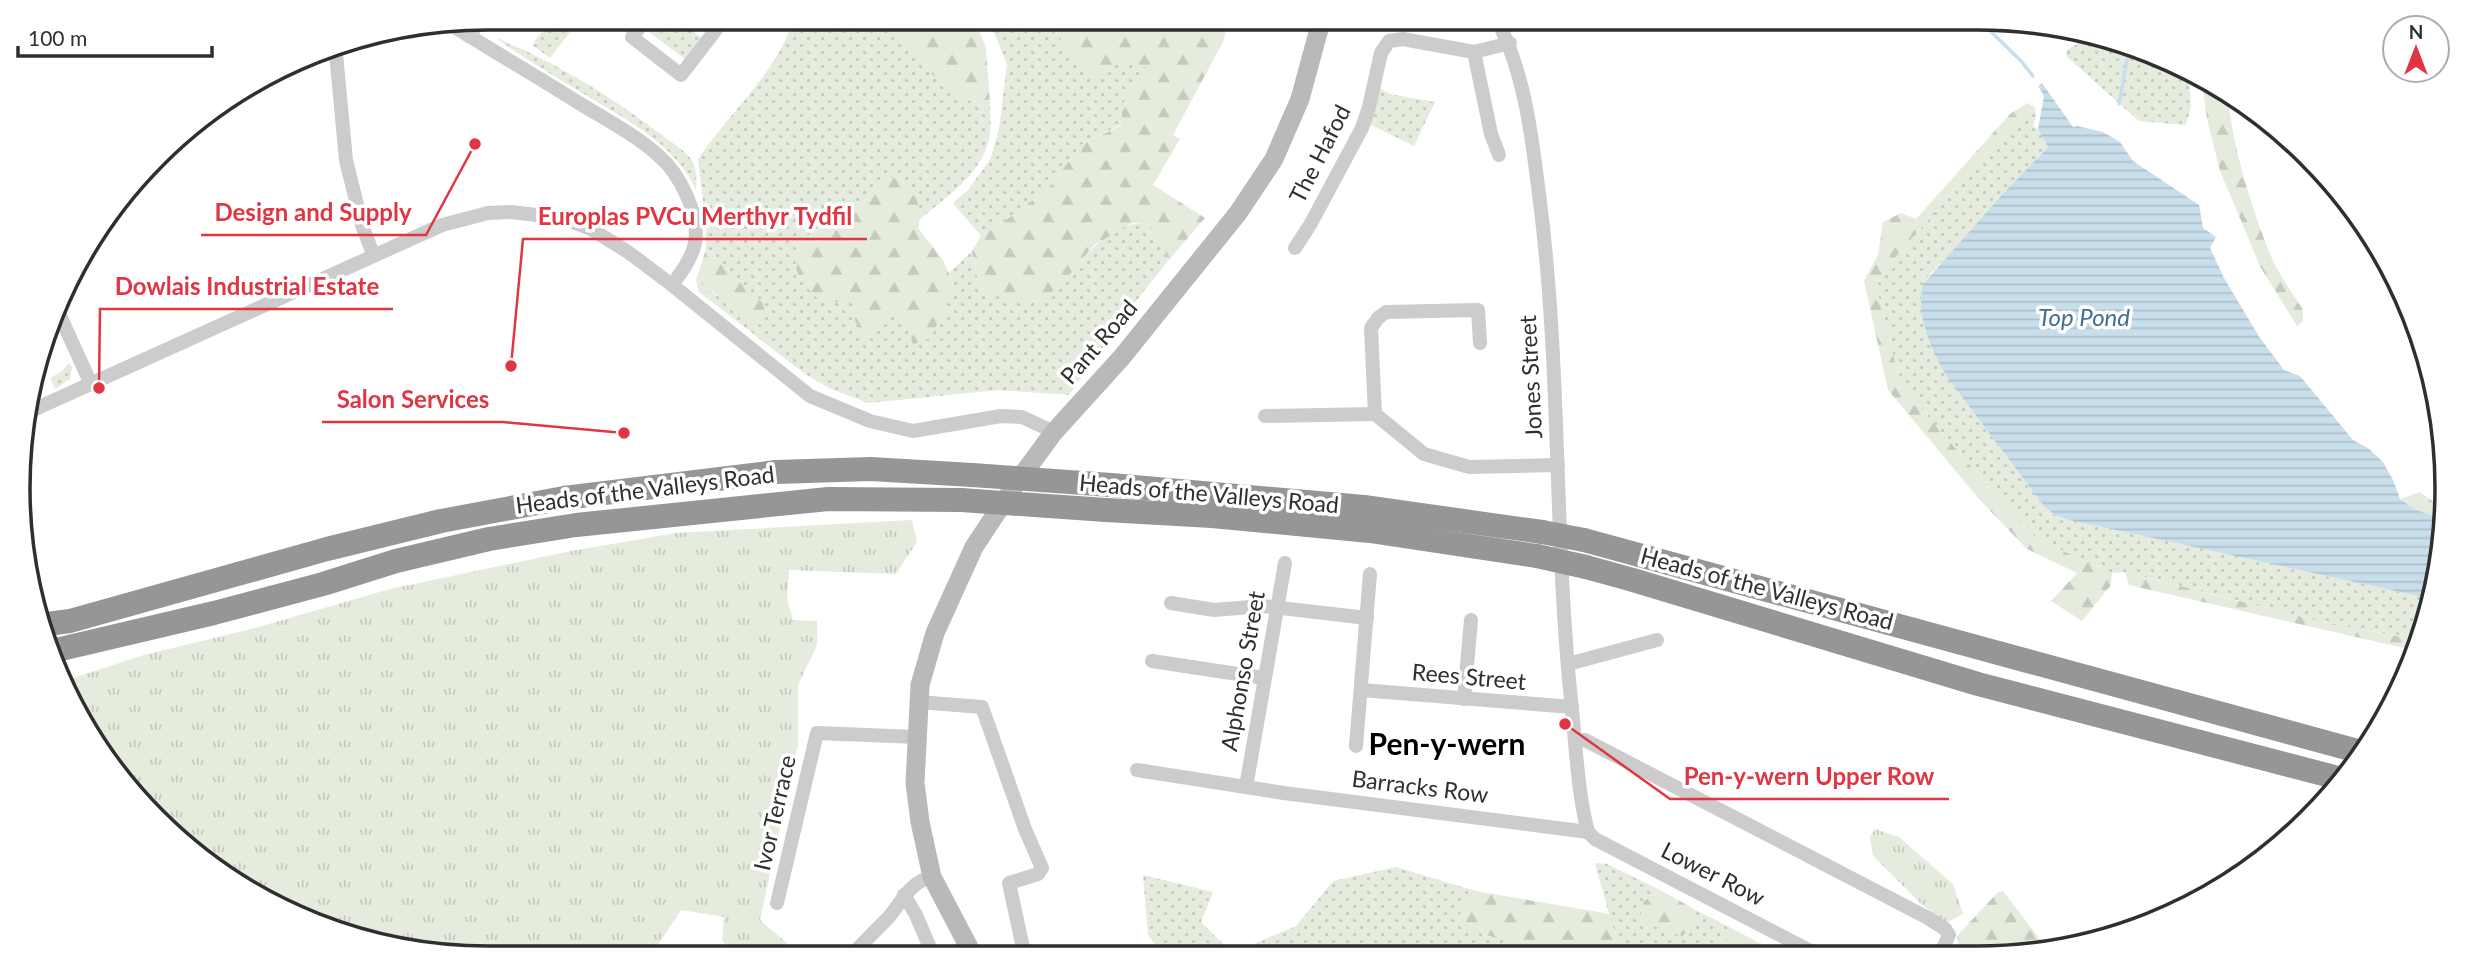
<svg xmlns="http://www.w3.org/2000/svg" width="2465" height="976" viewBox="0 0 2465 976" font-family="Lato,sans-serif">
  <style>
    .grass { fill: url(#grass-dots) }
    .forest { fill: url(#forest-firs) }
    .park { fill: url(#park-tufts) }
    .water { fill: url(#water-rules) }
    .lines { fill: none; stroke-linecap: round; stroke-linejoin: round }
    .stream { stroke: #c9deeb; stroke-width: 3.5 }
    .street { stroke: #ccc; stroke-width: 14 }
    .secondary { stroke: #b9b9b9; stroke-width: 19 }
    .highway { stroke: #969696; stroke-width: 24 }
    .highway-bridge { stroke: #969696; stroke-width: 24 }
    .labels { text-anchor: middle; stroke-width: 7; stroke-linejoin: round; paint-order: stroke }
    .street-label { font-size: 23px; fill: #2f2f2f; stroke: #fff }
    .water-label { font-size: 24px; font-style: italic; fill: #3f708f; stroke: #fff }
    .district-label { font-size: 30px; font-weight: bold; fill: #000; stroke: #fff }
    .rim { fill: none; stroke: #2f2f2f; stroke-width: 3.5 }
    .leader { fill: none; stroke: #e03643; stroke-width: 2.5 }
    .callout-dot { fill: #e03643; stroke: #fff; stroke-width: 2.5 }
    .callout-label { font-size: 24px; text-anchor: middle; font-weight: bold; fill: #e03643; stroke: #fff; stroke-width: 7; stroke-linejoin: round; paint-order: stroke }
  </style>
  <defs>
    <pattern id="grass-dots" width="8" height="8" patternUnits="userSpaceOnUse" patternTransform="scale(1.75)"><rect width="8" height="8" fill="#e5ebdd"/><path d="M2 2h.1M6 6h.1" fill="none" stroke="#c5cabe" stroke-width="1.8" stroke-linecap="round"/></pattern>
    <pattern id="forest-firs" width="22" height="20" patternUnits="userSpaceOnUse" patternTransform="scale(1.75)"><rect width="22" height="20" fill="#e5ebdd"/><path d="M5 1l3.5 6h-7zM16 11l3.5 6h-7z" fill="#c5cabe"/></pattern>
    <pattern id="park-tufts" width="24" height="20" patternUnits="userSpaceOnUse" patternTransform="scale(1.75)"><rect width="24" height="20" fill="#e5ebdd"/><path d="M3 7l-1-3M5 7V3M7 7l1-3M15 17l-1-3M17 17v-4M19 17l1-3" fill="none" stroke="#c5cabe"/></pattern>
    <pattern id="water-rules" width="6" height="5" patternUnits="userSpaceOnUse" patternTransform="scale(1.75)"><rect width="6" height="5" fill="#c9deeb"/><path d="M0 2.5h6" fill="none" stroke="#adbfca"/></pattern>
  </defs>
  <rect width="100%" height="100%" fill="#fff"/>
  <g class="grass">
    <polygon points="552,18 571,18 577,23 550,58 532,45"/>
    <polygon points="654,18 675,18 703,39 686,60 645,29"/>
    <path d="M793,18H886L902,37L968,100L990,105C990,113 991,123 990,132C986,172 947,196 919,220L921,211L883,175L861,207L844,222L828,226L798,240L854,301V318L871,335L884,317L902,314L954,285L949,273L972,251L978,281L1062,284C1084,257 1109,222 1147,223L1163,241L1168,261L1143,292L1069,395L999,390L868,403L829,388L805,374L699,292L696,280L717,296L741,282L706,249V228L698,159C726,116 782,68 793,18Z"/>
    <path d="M988,18H1005L1008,32C1058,19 1053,27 1079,68L1120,60L1149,68L1122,105V124L1081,145L1051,185L1015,214L981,236L953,203L967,191L990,160L999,129L1007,64Z"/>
    <polygon points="2090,36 2128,42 2188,69 2191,106 2186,125 2139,121 2066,56 2067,50"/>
    <path d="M496,38C554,61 612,97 662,135C672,143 684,150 691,159C697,168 697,180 696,190C675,143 625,119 582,93C553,75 523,58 496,38Z"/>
    <polygon points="1379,88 1390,94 1435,102 1414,146 1367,123"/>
    <path d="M2035,107L2036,117L2033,126L2038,129L2048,147C2014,182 1982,218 1950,254C1942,263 1925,276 1923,287C1917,318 1933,352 1949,378L2044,506L2055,515L2065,519L2432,599L2422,641L2319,621L2153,579L2125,572L2112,573L2037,539L1998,498L1908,393L1897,370L1876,286L1885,269L2009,128Z"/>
    <polygon points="69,363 72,367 70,379 55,389 50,378 61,372"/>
    <polygon points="1595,863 1607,864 1660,890 1644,901 1694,925 1696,910 1735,930 1716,951 1709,955 1612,956 1617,942"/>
    <polygon points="1396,867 1476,891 1459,916 1552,956 1165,957 1148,935 1143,875 1213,892 1201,922 1232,953 1296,926 1333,881"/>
  </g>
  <g class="forest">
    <polygon points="886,18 973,18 986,47 990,105 968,100 925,69"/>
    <polygon points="1005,18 1229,18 1223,42 1173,135 1180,139 1153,185 1205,218 1168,261 1163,241 1147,223 1132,223 1094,245 1062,284 1041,300 1012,299 986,292 978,281 972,251 981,236 1015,214 1051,185 1081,145 1122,125 1122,105 1148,68 1120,60 1098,76 1079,68 1055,30 1039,24 1007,32"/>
    <path d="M2201,76L2228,92C2230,140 2252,209 2270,254C2278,274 2292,292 2303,310V321L2297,326L2261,268L2220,171L2207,119Z"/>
    <polygon points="2027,103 2035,107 2009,128 1885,269 1876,286 1897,370 1908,393 1998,498 2037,539 2112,573 2111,585 2082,621 2051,601 2077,573 2027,549 1978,498 1888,390 1864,281 1878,255 1883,222 1901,213 1916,219 2010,114"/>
    <path d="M883,175L911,184L921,212L918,228L943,260L954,285L931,338L913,344L902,314L884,317L871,335H862L854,318V301L822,303C799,279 791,274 798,240L828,226L844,222L861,207Z"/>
    <polygon points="706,249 766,306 759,318 752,320 696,280"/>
    <polygon points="2420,492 2439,506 2445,503 2444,520 2414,509 2400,499"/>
    <polygon points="2125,572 2319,621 2422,641 2417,651 2129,585"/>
    <polygon points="1660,890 1696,910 1694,925 1682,936 1660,929 1640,918 1644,901"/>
    <polygon points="1476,891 1610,914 1617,942 1612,956 1552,956 1462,927 1459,916"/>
    <polygon points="2003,891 2049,951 2039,954 1969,955 1958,944 1957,936 1997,893"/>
    <polygon points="1735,930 1780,954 1782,955 1709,955 1716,951"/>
  </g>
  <g class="park">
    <polygon points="912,520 917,542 896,574 789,570 787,599 793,620 817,621 817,645 798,685 798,745 760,920 787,943 774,958 740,958 722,941 724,917 681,910 649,958 488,958 337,934 201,861 97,749 61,682 144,655 251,629 390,589 571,551 676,533"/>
    <polygon points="1875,829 1899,837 1953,884 1963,914 1946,923 1919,902 1873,856 1870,837"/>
  </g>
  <path class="water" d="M2042,83L2073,127L2077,126L2103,132L2120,142L2133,161L2199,205L2203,228L2216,237L2210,248L2224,278L2260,338L2284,370L2300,376L2353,440L2368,448L2383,462L2393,480L2400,499L2414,509L2444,520V549L2432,599L2065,519L2055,515L2044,506L1948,378C1932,352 1915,315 1923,284L2002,195L2048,147L2038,129L2044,96L2038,86Z"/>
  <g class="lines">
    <g class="stream">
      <polyline points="1977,18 2021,61 2033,76"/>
      <polyline points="2119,104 2130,44"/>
    </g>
    <g class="street">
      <polyline points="647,18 632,37 681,75 718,27 705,18"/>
      <path d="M1496,18C1526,75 1532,139 1540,202C1561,367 1554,535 1571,700C1576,744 1577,790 1588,832"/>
      <path d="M450,24C493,51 536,76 579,103C605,119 636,135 659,156C680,174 700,215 695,243C692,258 681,273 672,285"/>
      <polyline points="469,36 481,19"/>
      <polyline points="335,43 346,160 362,225 373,254"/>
      <polyline points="1474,52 1491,134 1499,155"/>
      <polyline points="1295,248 1310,225 1362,128 1369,107 1381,53 1389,41 1403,39 1474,52 1510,43"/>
      <polyline points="56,307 91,384"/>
      <polyline points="1480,343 1478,310 1386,312 1378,318 1371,328 1375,414 1424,454 1469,467 1558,465"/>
      <polyline points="24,414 442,225 488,213 511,212 562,218 591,229 628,252 672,285 810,396 870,421 913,431 1001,416 1022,417 1054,432"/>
      <polyline points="1265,416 1375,414"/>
      <polyline points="1171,603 1214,610 1263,606 1367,618"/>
      <polyline points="1152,661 1264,678"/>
      <polyline points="1568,664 1657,640"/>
      <polyline points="1361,690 1572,707"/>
      <polyline points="1464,699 1471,620"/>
      <polyline points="918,702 982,707 1025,829 1042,868 1038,874 1009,883 1025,957"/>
      <polyline points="1576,741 1585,740 1928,918 1945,929 1949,935 1940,955"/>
      <polyline points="1356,746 1370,574"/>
      <polyline points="1137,770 1284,793 1588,832"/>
      <polyline points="1246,787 1285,563"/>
      <polyline points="1588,832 1595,839 1818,955"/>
      <polyline points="904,895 916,915 934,957"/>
      <polyline points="777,903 817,733 916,737"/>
      <path d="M849,958C862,944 875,931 888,918C902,902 909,882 932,877"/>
    </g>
    <polyline class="secondary" points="974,957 932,877 920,822 915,783 920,685 935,633 974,547 1017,482 1054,432 1122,357 1238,213 1274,159 1300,99 1322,18"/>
    <g class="highway">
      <polyline points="1111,485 1364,507 1542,532"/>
      <polyline points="1106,510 1212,516 1370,531 1537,556"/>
      <polyline points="1584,540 2365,753"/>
      <polyline points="1586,567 1633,580 1978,684 2342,779"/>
      <polyline points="40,625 70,621 327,549 441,521 564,498 776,472 871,469 972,475"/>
      <polyline points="48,652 214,613 323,584 396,561 489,539 576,525 828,499 961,500"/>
    </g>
    <g class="highway-bridge">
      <polyline points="972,475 1111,485"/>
      <polyline points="961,500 1106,510"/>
      <polyline points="1542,532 1584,540"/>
      <polyline points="1537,556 1586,567"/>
    </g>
  </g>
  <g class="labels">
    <g class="street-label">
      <text transform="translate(1320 154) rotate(-63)" y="8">The Hafod</text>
      <text transform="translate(1099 342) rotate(-49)" y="8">Pant Road</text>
      <text transform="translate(1531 377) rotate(-93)" y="8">Jones Street</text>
      <text transform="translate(645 490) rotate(-7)" y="8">Heads of the Valleys Road</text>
      <text transform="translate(1209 494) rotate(5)" y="8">Heads of the Valleys Road</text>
      <text transform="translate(1767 589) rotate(15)" y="8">Heads of the Valleys Road</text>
      <text transform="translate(1243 671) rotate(-80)" y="8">Alphonso Street</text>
      <text transform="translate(1469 677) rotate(5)" y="8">Rees Street</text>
      <text transform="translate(1420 787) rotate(7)" y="8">Barracks Row</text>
      <text transform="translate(775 813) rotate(-77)" y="8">Ivor Terrace</text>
      <text transform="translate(1713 874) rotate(27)" y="8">Lower Row</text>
    </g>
    <g class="water-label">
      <text x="2084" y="326">Top Pond</text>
    </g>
    <g class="district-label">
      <text x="1447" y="755">Pen-y-wern</text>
    </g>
  </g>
  <path d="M0 0H2465V976H0ZM488 30H1977A458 458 0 0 1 2435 488V488A458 458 0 0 1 1977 946H488A458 458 0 0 1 30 488V488A458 458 0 0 1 488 30Z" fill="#fff" fill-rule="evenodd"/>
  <path class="rim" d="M488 30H1977A458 458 0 0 1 2435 488V488A458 458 0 0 1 1977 946H488A458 458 0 0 1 30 488V488A458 458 0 0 1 488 30Z"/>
  <path class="leader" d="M475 144L426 235H201M511 366L523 239H867M99 388L100 309H393M624 433L503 422H322M1565 724L1670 799H1949"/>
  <g class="callout-dot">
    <circle cx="475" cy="144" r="7"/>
    <circle cx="511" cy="366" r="7"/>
    <circle cx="99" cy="388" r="7"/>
    <circle cx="624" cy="433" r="7"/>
    <circle cx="1565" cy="724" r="7"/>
  </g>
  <g class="callout-label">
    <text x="313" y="221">Design and Supply</text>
    <text x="695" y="225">Europlas PVCu Merthyr Tydfil</text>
    <text x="247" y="295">Dowlais Industrial Estate</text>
    <text x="413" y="408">Salon Services</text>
    <text x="1809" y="785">Pen-y-wern Upper Row</text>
  </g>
  <g transform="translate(2416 49)"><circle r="33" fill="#ffffff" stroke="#acacac" stroke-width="2"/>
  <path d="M0-5L12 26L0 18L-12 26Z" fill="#e03643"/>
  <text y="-10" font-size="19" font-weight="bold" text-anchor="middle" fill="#2f2f2f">N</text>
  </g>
  <path d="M18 46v10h194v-10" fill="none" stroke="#2f2f2f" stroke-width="3.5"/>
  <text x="28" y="46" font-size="21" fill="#2f2f2f" stroke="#ffffff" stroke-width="5" paint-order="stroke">100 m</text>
</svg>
